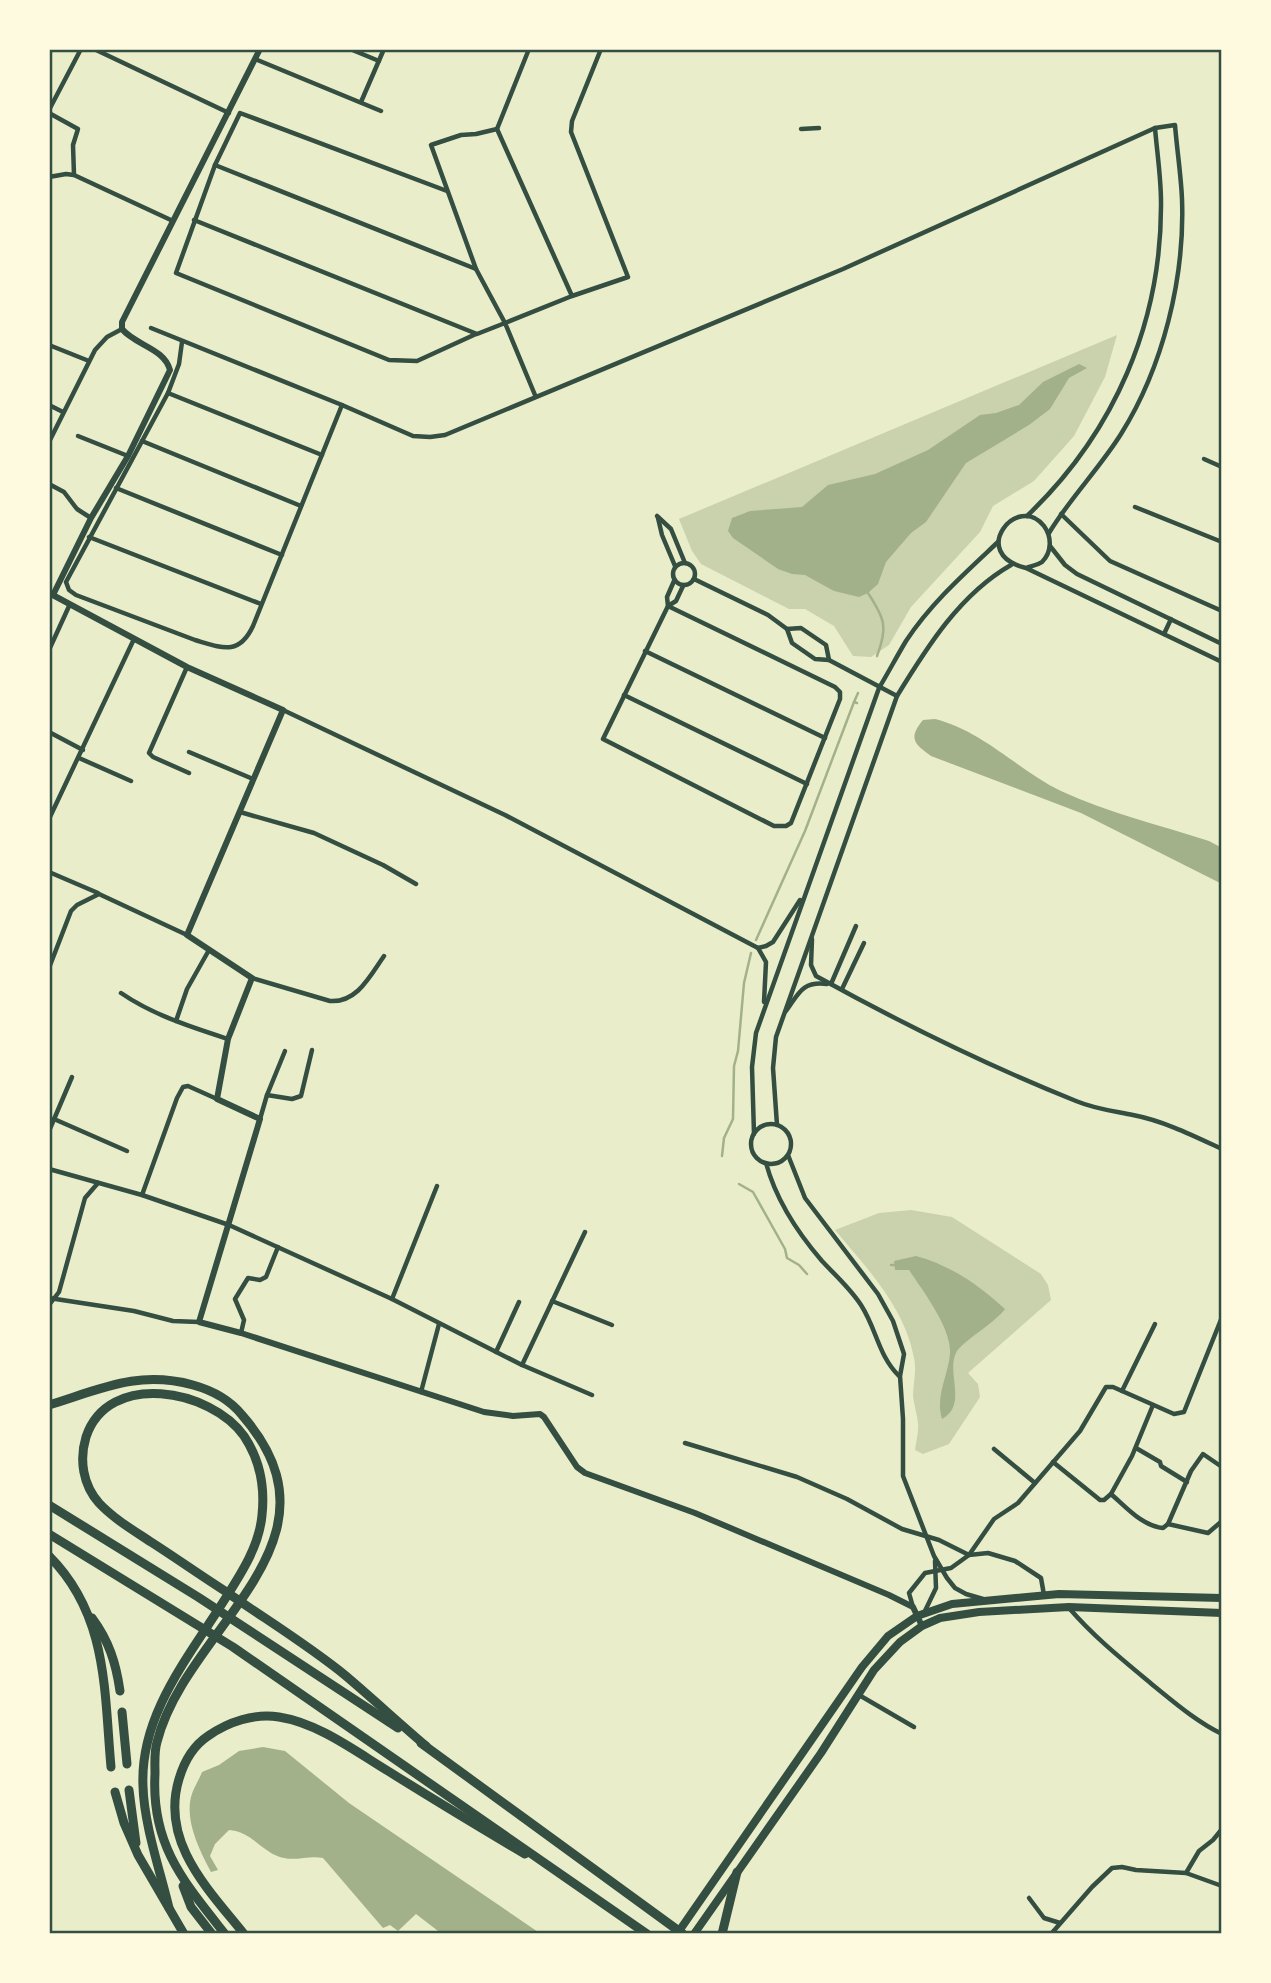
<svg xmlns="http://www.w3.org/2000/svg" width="1271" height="1983" viewBox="0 0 1271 1983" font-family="'Exo 2',sans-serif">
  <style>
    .green { fill: #cad2ad }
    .water { fill: #a3b18a }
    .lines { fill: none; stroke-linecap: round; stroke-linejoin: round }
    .stream { stroke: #a3b18a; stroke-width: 2.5 }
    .minor { stroke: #344e41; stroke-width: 4.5 }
    .tertiary { stroke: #344e41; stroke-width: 6 }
    .trunk { stroke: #344e41; stroke-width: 8 }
    .motorway { stroke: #344e41; stroke-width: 9 }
    .neatline { fill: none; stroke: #344e41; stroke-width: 2.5 }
  </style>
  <rect width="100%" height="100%" fill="#e9edc9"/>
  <g class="green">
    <polygon points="1117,335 1105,377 1074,436 1034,481 993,506 980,532 911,607 889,645 871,657 853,656 834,626 805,609 789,609 701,564 692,551 679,519"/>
    <path d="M911,1210L952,1217L1041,1274L1048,1285L1051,1300L968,1373L978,1384L980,1397L949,1444L923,1454L915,1450C916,1441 919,1432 918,1423C917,1414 914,1405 913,1396C913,1384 917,1371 914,1358C905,1308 867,1268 835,1230L879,1213Z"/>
  </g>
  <g class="water">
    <polygon points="1079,364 1087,368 1069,378 1050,409 1029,425 966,463 926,522 911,533 886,562 878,584 868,593 859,597 834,591 805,575 792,574 778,569 733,538 728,531 732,518 750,511 802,507 828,485 875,474 928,450 980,415 996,413 1019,405 1043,382"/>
    <path d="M935,719C983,731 1018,770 1061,791C1108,813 1160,825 1209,841L1222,848V884L1081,813L931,756C914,744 908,738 923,720Z"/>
    <path d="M916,1256C950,1265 979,1285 1005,1309C995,1323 961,1342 956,1353C946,1373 968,1405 942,1419C935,1396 948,1376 950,1354C952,1329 923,1291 909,1270H895L894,1261Z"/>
    <path d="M263,1747L285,1751L349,1803L541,1934H442L416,1914L398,1931L390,1925L383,1928L323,1858C310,1855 297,1861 284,1858C263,1854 252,1831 229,1830L215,1844L210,1856L218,1870L211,1872C200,1851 185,1822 191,1797C193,1789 199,1780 202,1772L219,1765L239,1751Z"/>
  </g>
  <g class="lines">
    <g class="stream">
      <path d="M868,593C885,619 888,627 877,656"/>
      <polyline points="857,703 854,702 858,693"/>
      <polyline points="756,940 805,831 854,702"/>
      <polyline points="722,1156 724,1138 733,1119 734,1066 738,1051 744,983 751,953"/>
      <polyline points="739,1184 753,1192 785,1249 787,1258 799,1265 807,1274"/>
      <polyline points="891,1265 895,1265"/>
    </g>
    <g class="minor">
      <polyline points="94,49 229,113"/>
      <polyline points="350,49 379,61"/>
      <polyline points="255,59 381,111"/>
      <polyline points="361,102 384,49"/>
      <polyline points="49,110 81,49"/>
      <polyline points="49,113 78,129 73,145 74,175"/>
      <polyline points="497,129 529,49"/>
      <polyline points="801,129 819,128"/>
      <polyline points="215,165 476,269"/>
      <polyline points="49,177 66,174 74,175 173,221"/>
      <polyline points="447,191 240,113 215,165 176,273 389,360 417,361 476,334"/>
      <polyline points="194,220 477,334 505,323 476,269 431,145 461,135 476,134 497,129 572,296 505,323 535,395"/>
      <polyline points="572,296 628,277 571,132 572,121 601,49"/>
      <polyline points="151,328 342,405"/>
      <path d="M182,342L179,364L168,393L66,582L69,590L76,595L195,640C222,648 239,656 253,626L342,405L413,436L430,437L445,435L843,269L1155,128L1175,125C1177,150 1181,175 1182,199C1185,278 1163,367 1121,434C1099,469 1070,498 1049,533"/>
      <polyline points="49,345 89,361"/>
      <polyline points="168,393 322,455"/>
      <polyline points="49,405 63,412"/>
      <polyline points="78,436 128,456"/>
      <polyline points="142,441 301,506"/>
      <polyline points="49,442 95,350 107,337 122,329"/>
      <polyline points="1204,459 1222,467"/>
      <polyline points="49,484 64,492 77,509 91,518"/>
      <polyline points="116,488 282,555"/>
      <polyline points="1135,507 1222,542"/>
      <polyline points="1061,514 1110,561 1222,611"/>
      <polyline points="657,516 671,529 685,563"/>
      <path d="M1027,516C1114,433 1162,323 1161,202C1161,177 1157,152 1155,128"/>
      <polyline points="658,518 662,535 675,566"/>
      <polyline points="89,537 261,604"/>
      <polyline points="1050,546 1065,565 1077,574 1222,644"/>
      <circle cx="684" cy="574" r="11"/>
      <path d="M1026,568C1031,566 1038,565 1042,562C1052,552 1052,537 1044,526C1018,492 967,554 1026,568L1222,662"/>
      <polyline points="694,579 768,615 787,629 792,643 815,659 829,660 897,696"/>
      <polyline points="668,606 835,687 840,692 840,699 791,823 786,826 774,826 603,739 668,606 667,597 674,581"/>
      <polyline points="668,606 676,601 683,586"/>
      <polyline points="787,629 801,628 826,645 829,660"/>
      <polyline points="1164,634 1171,619"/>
      <polyline points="49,650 70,604"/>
      <polyline points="645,651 825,738"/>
      <polyline points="187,667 149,753 153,757 189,773"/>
      <polyline points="624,695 807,784"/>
      <polyline points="283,710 505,815 758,948 766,962 764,1002"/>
      <polyline points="49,732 83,750"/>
      <polyline points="189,752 253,779"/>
      <polyline points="79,758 131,781"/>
      <polyline points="240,812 314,833 383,865 416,884"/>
      <polyline points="49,819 134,639"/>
      <polyline points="49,872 98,893"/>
      <path d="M812,939L811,965L816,976C901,1023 986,1065 1076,1101C1095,1109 1113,1111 1133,1115C1164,1121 1194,1136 1222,1149"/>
      <polyline points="758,948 766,946 773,942 800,900"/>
      <polyline points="49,968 71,911 77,905 99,894 187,935"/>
      <path d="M252,978L330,1001C357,1003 370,976 384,956"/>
      <polyline points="831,984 856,926"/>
      <polyline points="842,989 864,943"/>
      <path d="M121,993C153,1015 191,1027 228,1039"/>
      <path d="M786,1011C799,993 802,981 827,984"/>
      <polyline points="176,1021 187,989 209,950"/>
      <polyline points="267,1095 285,1051"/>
      <polyline points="54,1119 127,1151"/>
      <polyline points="260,1119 267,1095 292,1099 301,1096 312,1050"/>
      <circle cx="771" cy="1144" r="20"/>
      <path d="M777,1125L773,1068L776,1037L897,696C927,647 960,594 1011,565"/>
      <polyline points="49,1131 72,1077"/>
      <path d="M754,1134L752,1067L756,1033L879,688C888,673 897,656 906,641C931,603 965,573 998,542"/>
      <polyline points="788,1155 805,1198 878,1294 893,1321 904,1354 900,1376 903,1419 903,1476 934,1556 947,1578 955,1588 966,1594 983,1599"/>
      <path d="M766,1163C776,1200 797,1232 822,1261C835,1275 850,1288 861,1305C877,1330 878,1355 899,1376"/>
      <polyline points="49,1169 142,1195 229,1225 392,1299 522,1365 592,1395"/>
      <polyline points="142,1195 177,1098 183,1087 188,1086 217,1099"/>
      <polyline points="49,1298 134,1311 173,1321 199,1322"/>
      <polyline points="392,1299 437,1186"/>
      <polyline points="552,1301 612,1325"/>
      <polyline points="49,1305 59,1292 85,1198 98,1183"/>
      <polyline points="241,1333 244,1320 235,1299 248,1278 260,1280 266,1277 278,1247"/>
      <polyline points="496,1352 519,1302"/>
      <polyline points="522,1365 585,1232"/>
      <polyline points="1122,1391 1155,1324"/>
      <polyline points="421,1392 439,1324"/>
      <polyline points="685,1443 797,1477 847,1499 902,1529 939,1540 969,1555 988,1553 1015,1561 1041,1578 1044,1595"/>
      <polyline points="1136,1448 1160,1462 1161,1466 1187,1482"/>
      <polyline points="994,1449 1035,1483"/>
      <path d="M1053,1462L1100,1500H1104L1111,1494C1126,1507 1142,1526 1163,1528L1168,1524L1208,1533L1222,1521"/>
      <polyline points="1111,1494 1132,1456 1153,1405"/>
      <polyline points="1168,1524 1191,1471 1203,1454 1222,1467"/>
      <polyline points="913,1607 909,1593 925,1573 951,1568 969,1555 994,1519 1018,1503 1080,1431 1106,1387 1113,1387 1174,1414 1184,1412 1222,1317"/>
      <path d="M1069,1608C1095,1638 1124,1661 1154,1686C1175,1703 1197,1722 1222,1734"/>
      <polyline points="924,1613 936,1588 935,1561"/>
      <polyline points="859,1695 914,1727"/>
      <polyline points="1186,1873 1222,1886"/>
      <polyline points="1029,1898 1044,1918 1060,1923"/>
      <polyline points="1051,1934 1092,1887 1112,1868 1122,1867 1136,1870 1186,1873 1199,1851 1213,1840 1222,1829"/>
    </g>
    <g class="tertiary">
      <polyline points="49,593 187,667 283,710 187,935 252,978 228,1039 217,1099 260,1119 199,1322 241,1333 484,1412 513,1416 540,1414 544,1417 577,1467 585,1473 695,1513 889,1595 913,1607 922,1626"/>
      <path d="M53,595L91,518L128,456L170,370C164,348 135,345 122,329V322L260,49"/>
    </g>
    <g class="trunk">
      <polyline points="677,1934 862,1667 888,1636 917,1616 952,1604 1059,1594 1222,1598"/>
      <polyline points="694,1934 821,1753 874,1670 900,1642 922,1626 940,1618 979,1612 1069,1607 1222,1613"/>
    </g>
    <g class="motorway">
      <path d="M49,1405C101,1389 138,1370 193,1385C211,1390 230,1400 242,1415C354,1543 186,1626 157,1742C154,1752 155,1764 155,1774C151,1845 184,1882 225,1934"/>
      <polyline points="49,1505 198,1597 398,1728"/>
      <polyline points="49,1534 233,1647 647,1934"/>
      <path d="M49,1556C108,1615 104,1690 111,1767"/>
      <path d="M92,1618C109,1641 116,1663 120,1691"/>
      <polyline points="122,1712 127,1764"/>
      <polyline points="421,1743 683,1934"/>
      <polyline points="129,1790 136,1843"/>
      <polyline points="115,1792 124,1823 138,1855 184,1934"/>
      <polyline points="183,1886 191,1907 212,1934"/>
      <path d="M169,1908C160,1870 144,1825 143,1786C140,1719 183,1664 218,1610C236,1581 259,1550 262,1515C265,1487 260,1460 244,1436C211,1389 108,1370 86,1437C79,1460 83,1485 99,1503C114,1519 133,1530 151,1542C176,1558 200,1575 225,1591C265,1619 308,1645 346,1676C373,1699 399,1723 426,1746"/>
      <path d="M244,1934C208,1889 160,1842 179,1779C184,1762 193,1746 208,1736C228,1722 254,1713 279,1717C318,1723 355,1751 388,1771C433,1799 479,1827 525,1854"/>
      <polyline points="722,1934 737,1872"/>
    </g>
  </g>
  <rect width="1271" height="1983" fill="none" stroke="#fefae0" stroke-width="102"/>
  <rect x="51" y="51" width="1169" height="1881" class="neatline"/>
</svg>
